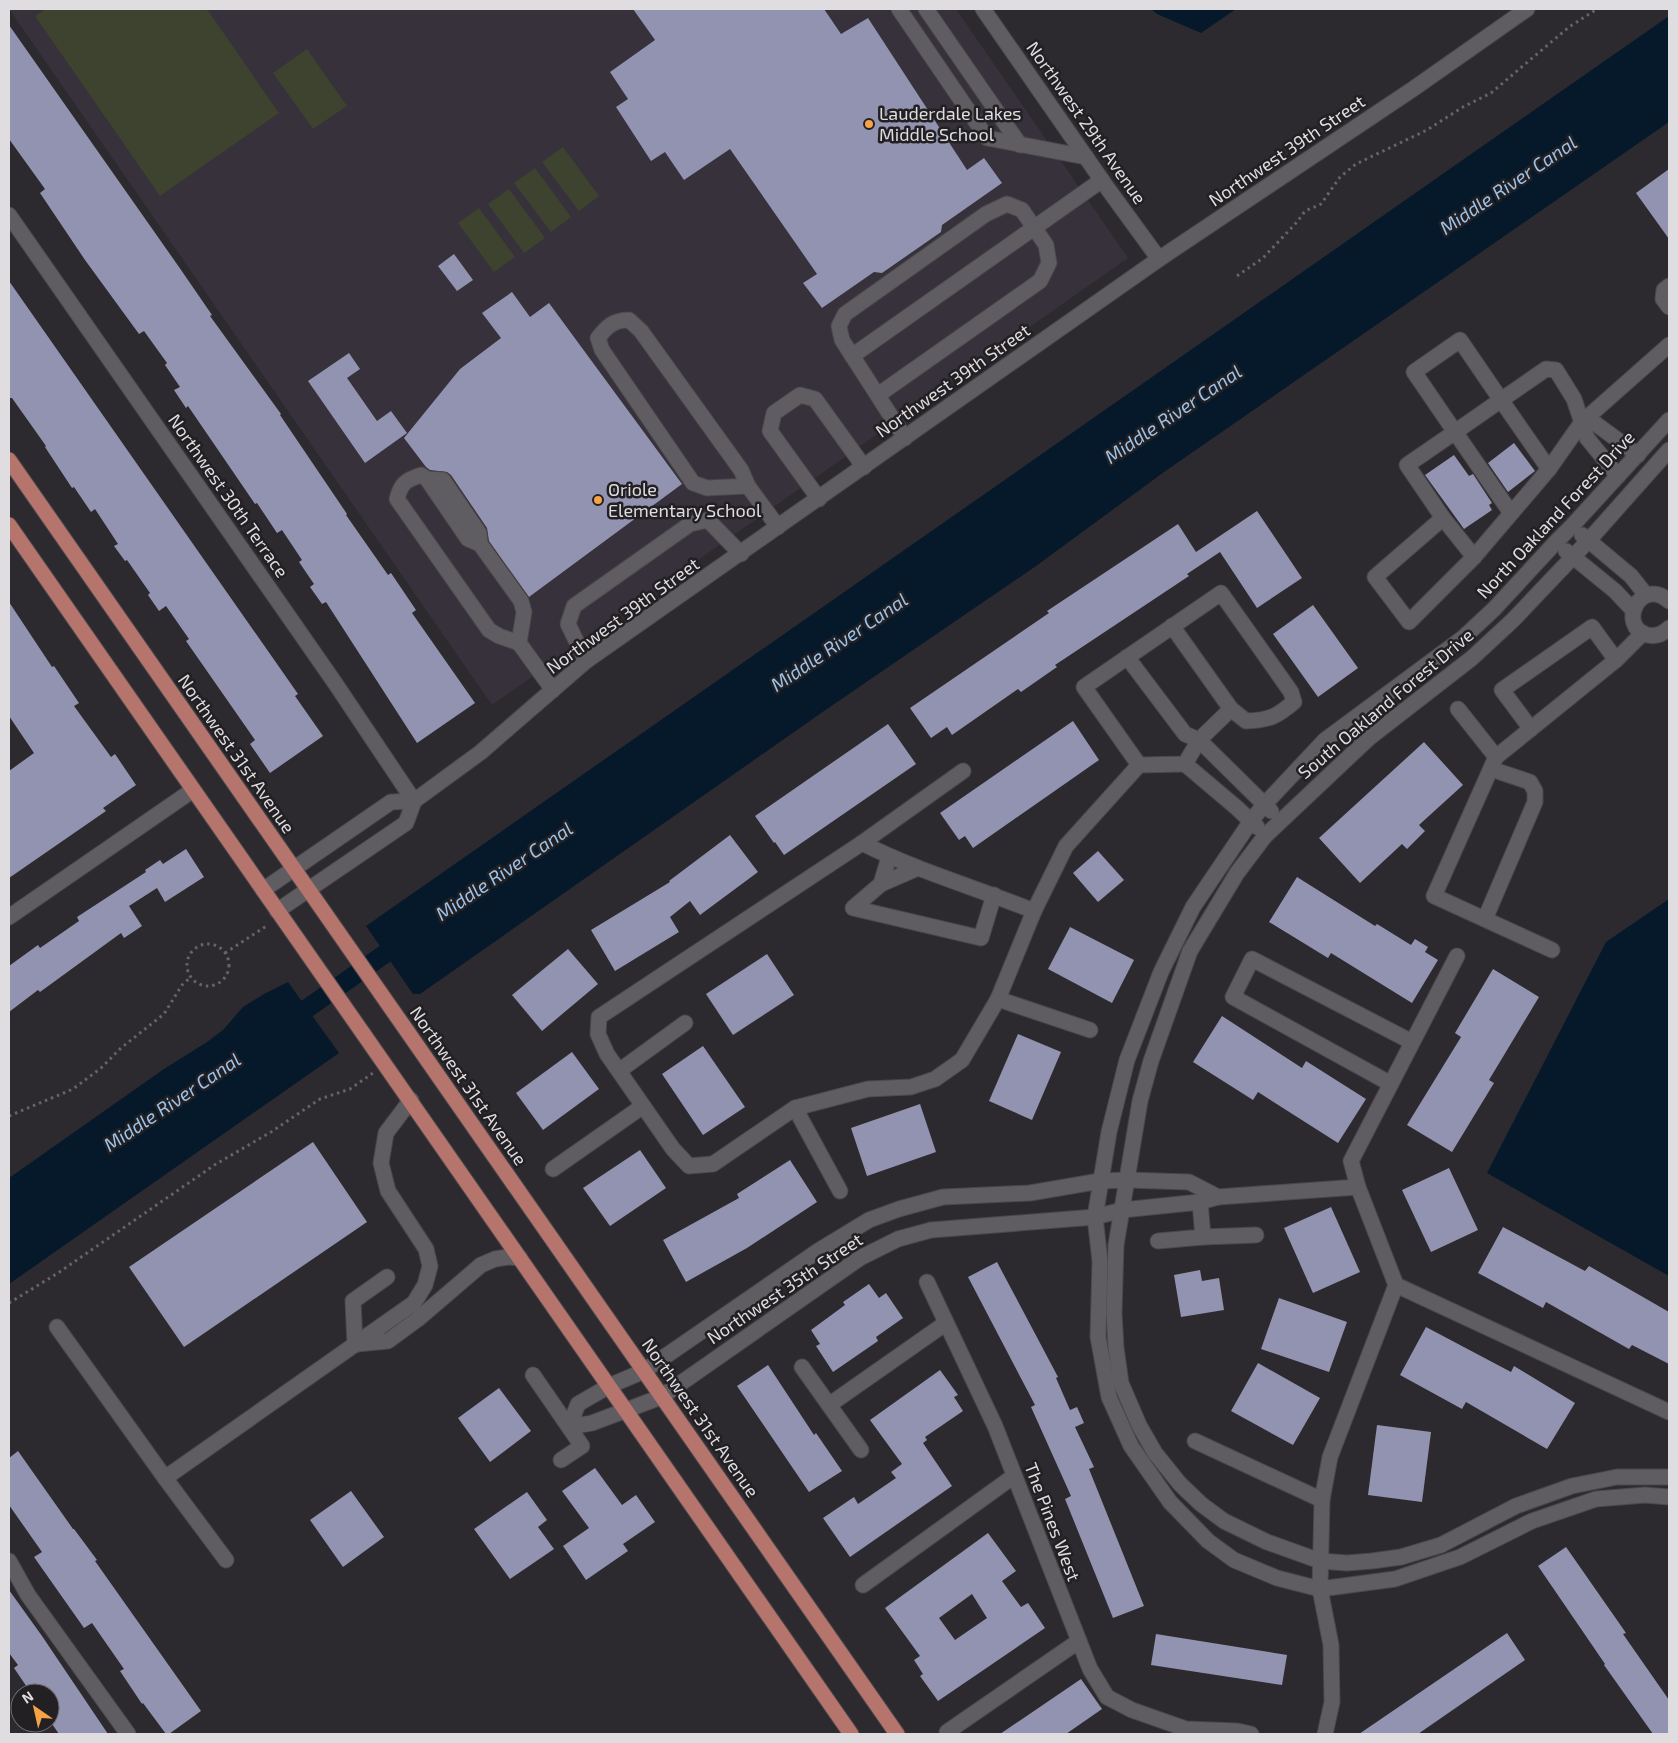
<svg xmlns="http://www.w3.org/2000/svg" width="1678" height="1743" viewBox="0 0 1678 1743" font-family="'Exo 2',sans-serif">
  <style>
    .built { fill: #36313a }
    .green { fill: #3d432f }
    .water { fill: #05192a }
    .lines { fill: none; stroke-linecap: round; stroke-linejoin: round }
    .canal { stroke: #05192a; stroke-width: 19 }
    .building { fill: #9293b0; fill-rule: evenodd }
    .minor-casing { stroke: #4a474b; stroke-width: 17 }
    .major-casing { stroke: #4a474b; stroke-width: 17 }
    .path { stroke: #666468; stroke-width: 3; stroke-dasharray: 2.5 4; stroke-linecap: butt }
    .minor { stroke: #605d62; stroke-width: 15 }
    .major { stroke: #b5746c; stroke-width: 15 }
    .poi-dot { fill: #f6a247; stroke: #232024; stroke-width: 2 }
    .labels { text-anchor: middle; stroke-width: 5; stroke-linejoin: round; paint-order: stroke }
    .poi-label { font-size: 18px; fill: #dfdde0; stroke: #232024; text-anchor: start }
    .street-label { font-size: 18px; fill: #dfdde0; stroke: #232024 }
    .water-label { font-size: 19px; font-style: italic; fill: #9ac4ec; stroke: #232024 }
  </style>
  <rect width="100%" height="100%" fill="#2c2a2e"/>
  <polygon class="built" points="9,9 956,9 1128,258 492,705"/>
  <g class="green">
    <polygon points="46,9 207,9 279,113 160,196 35,16"/>
    <polygon points="307,49 347,106 313,129 273,73"/>
    <polygon points="563,147 599,196 579,211 542,162"/>
    <polygon points="535,168 571,217 551,232 514,183"/>
    <polygon points="509,189 545,238 524,253 488,204"/>
    <polygon points="479,208 515,257 494,272 458,223"/>
  </g>
  <g class="water">
    <polygon points="1151,9 1150,9 1236,9 1201,33 1157,14"/>
    <polygon points="1669,16 1669,122 1164,472 1036,566 824,711 420,994 413,994 366,926"/>
    <polygon points="1669,899 1669,1276 1487,1173 1606,942"/>
    <polygon points="288,982 339,1053 9,1284 9,1178 164,1069 207,1042 223,1030 243,1007 264,994"/>
  </g>
  <g class="lines">
    <polyline class="canal" points="285,1024 406,939"/>
  </g>
  <g class="building">
    <polygon points="633,9 824,9 841,34 868,18 967,170 984,158 1002,183 942,225 941,232 882,273 874,272 822,308 803,283 817,274 730,149 684,180 665,152 651,161 616,107 628,99 610,72 655,40"/>
    <polygon points="9,25 179,267 212,315 210,316 281,414 280,415 347,514 346,515 388,575 391,573 416,610 412,613 475,703 417,743 326,602 322,604 310,587 314,584 299,562 302,560 282,530 277,533 257,503 255,504 188,406 186,408 174,390 180,387 165,365 167,363 144,331 139,334 85,260 40,193 45,189 9,139"/>
    <polygon points="1669,169 1669,239 1636,193"/>
    <polygon points="454,254 473,280 457,291 438,266"/>
    <polygon points="9,281 298,694 295,696 323,736 270,773 250,744 255,740 186,641 189,639 166,606 159,611 148,595 150,593 127,560 125,561 114,546 118,544 95,509 91,512 74,487 72,488 45,447 46,446 12,398 9,398"/>
    <polygon points="512,292 530,317 549,303 682,484 529,597 489,541 487,528 451,475 447,472 430,470 426,467 404,438 460,369 501,338 482,313"/>
    <polygon points="349,353 360,369 347,378 377,421 391,411 407,433 365,463 308,381"/>
    <polygon points="1514,443 1535,471 1508,492 1488,463"/>
    <polygon points="1454,455 1469,476 1473,474 1492,503 1489,505 1492,510 1464,529 1425,475"/>
    <polygon points="1257,511 1302,578 1257,608 1220,552 1187,574 1189,576 1055,665 1057,667 1021,692 1018,689 952,735 947,727 931,738 910,708 1049,613 1047,611 1178,524 1196,552"/>
    <polygon points="9,602 52,667 54,666 79,703 74,706 111,757 115,754 136,785 103,808 106,811 9,878 9,771 34,753 9,716"/>
    <polygon points="1313,605 1358,668 1318,697 1273,634"/>
    <polygon points="1073,721 1099,760 973,848 965,836 959,840 940,813"/>
    <polygon points="888,724 916,764 784,855 775,842 774,843 755,816"/>
    <polygon points="1424,742 1463,785 1419,825 1425,831 1407,849 1402,844 1360,883 1319,838"/>
    <polygon points="730,835 758,872 700,915 690,901 670,917 679,932 615,971 591,930 670,882 669,881"/>
    <polygon points="186,849 204,877 165,902 157,888 129,906 142,926 124,938 121,933 40,992 38,990 9,1012 9,966 38,945 40,948 79,921 77,917 146,872 145,870 160,860 163,864"/>
    <polygon points="1098,851 1124,880 1098,902 1073,873"/>
    <polygon points="1297,877 1375,926 1377,924 1411,945 1415,939 1428,947 1425,952 1438,960 1412,1003 1331,953 1328,958 1269,922"/>
    <polygon points="1070,927 1134,960 1112,1003 1048,969"/>
    <polygon points="568,949 598,984 542,1031 512,995"/>
    <polygon points="767,954 794,995 733,1035 706,994"/>
    <polygon points="1493,969 1539,997 1489,1080 1494,1083 1452,1152 1407,1125 1461,1037 1455,1033"/>
    <polygon points="1222,1016 1302,1068 1306,1061 1366,1099 1338,1143 1258,1092 1253,1100 1193,1062"/>
    <polygon points="1018,1034 1061,1052 1032,1120 989,1101"/>
    <polygon points="703,1046 745,1107 703,1135 662,1074"/>
    <polygon points="572,1052 599,1089 543,1130 516,1093"/>
    <polygon points="920,1104 936,1152 867,1176 851,1128"/>
    <polygon points="313,1142 367,1222 184,1347 129,1267"/>
    <polygon points="640,1150 666,1188 610,1226 583,1188"/>
    <polygon points="790,1160 817,1202 747,1248 686,1282 663,1240 739,1198 737,1194"/>
    <polygon points="1449,1168 1478,1230 1431,1252 1402,1190"/>
    <polygon points="1331,1207 1360,1272 1313,1293 1284,1228"/>
    <polygon points="1503,1227 1585,1271 1589,1266 1669,1312 1669,1364 1632,1345 1629,1349 1546,1302 1543,1308 1478,1273"/>
    <polygon points="997,1262 1058,1377 1056,1378 1070,1410 1077,1407 1084,1423 1075,1427 1094,1467 1089,1469 1144,1606 1113,1618 1065,1499 1071,1496 1031,1407 1035,1405 968,1277"/>
    <polygon points="1200,1270 1202,1281 1219,1278 1224,1310 1181,1317 1174,1275"/>
    <polygon points="869,1284 879,1298 886,1293 903,1318 876,1337 878,1341 833,1372 816,1346 820,1344 811,1330 845,1305 843,1302"/>
    <polygon points="1279,1298 1347,1322 1329,1372 1261,1349"/>
    <polygon points="1426,1327 1511,1372 1514,1366 1575,1403 1547,1449 1466,1402 1462,1409 1400,1375"/>
    <polygon points="1258,1363 1320,1398 1293,1445 1231,1411"/>
    <polygon points="768,1365 814,1435 816,1433 842,1471 809,1492 737,1386"/>
    <polygon points="940,1370 958,1395 954,1397 963,1411 925,1437 927,1440 923,1443 952,1486 850,1557 823,1518 854,1497 858,1504 896,1478 891,1472 902,1464 870,1420"/>
    <polygon points="499,1388 531,1431 490,1462 458,1418"/>
    <polygon points="1377,1425 1431,1432 1422,1502 1368,1495"/>
    <polygon points="18,1451 73,1529 74,1529 97,1560 95,1561 201,1711 169,1734 166,1734 143,1703 142,1704 120,1671 124,1669 92,1623 84,1628 34,1557 42,1552 9,1505 9,1458"/>
    <polygon points="595,1468 622,1505 636,1495 655,1522 623,1544 628,1551 586,1580 563,1546 589,1528 562,1491"/>
    <polygon points="351,1491 384,1537 343,1567 310,1520"/>
    <polygon points="527,1492 547,1520 538,1527 554,1549 510,1579 474,1529"/>
    <path d="M988,1533L1016,1571L1002,1581L1021,1607L1028,1603L1045,1628L938,1701L920,1676L923,1674L914,1660L920,1656L885,1608ZM972,1594L987,1618L955,1640L939,1618Z"/>
    <polygon points="1566,1547 1626,1633 1623,1634 1669,1700 1669,1734 1653,1734 1604,1665 1605,1664 1538,1566"/>
    <polygon points="9,1590 42,1636 108,1734 59,1734 50,1721 50,1697 55,1693 31,1693 14,1668 18,1665 9,1653"/>
    <polygon points="1507,1633 1525,1660 1418,1734 1359,1734"/>
    <polygon points="1156,1634 1287,1655 1282,1685 1151,1665"/>
    <polygon points="1081,1679 1102,1709 1066,1734 1000,1734"/>
  </g>
  <g class="lines">
    <defs>
      <g id="minor">
        <polyline points="899,9 987,138 1086,157"/>
        <polyline points="926,9 1020,145"/>
        <polyline points="983,9 1108,189 1159,259"/>
        <polyline points="9,215 335,683 414,801"/>
        <polyline points="1669,286 1664,290 1663,299 1669,307"/>
        <polyline points="852,356 1102,180"/>
        <polyline points="878,395 1040,281 1049,263 1046,245 1022,210 1007,204 986,214 845,314 839,326 842,340 905,438"/>
        <polyline points="1669,420 1572,526 1556,542 1494,609 1464,637 1325,740 1264,805 1251,821 1193,907 1161,972 1127,1060 1109,1132 1095,1217 1100,1261 1098,1337 1109,1397 1131,1446 1170,1502 1208,1541 1234,1560 1277,1578 1320,1589 1395,1579 1460,1557 1532,1521 1596,1499 1645,1495 1669,1497"/>
        <polyline points="1582,422 1596,424 1638,455"/>
        <polyline points="1669,450 1589,540 1513,620 1472,658 1369,738 1265,836 1237,873 1190,951 1151,1061 1140,1101 1116,1245 1114,1313 1116,1348 1121,1383 1139,1425 1155,1453 1180,1484 1201,1504 1224,1521 1267,1542 1320,1561 1347,1563 1372,1561 1401,1557 1441,1545 1516,1506 1572,1486 1617,1477 1669,1477"/>
        <polyline points="1549,469 1501,400 1455,432 1414,372 1460,340 1501,400 1546,369 1556,370 1574,399 1587,438 1618,476"/>
        <polyline points="427,479 443,480 479,533 480,544"/>
        <path d="M748,486L707,488L693,483L602,350L598,338C607,326 614,320 629,320L641,331L741,470L748,486L778,527"/>
        <polyline points="819,499 770,431 774,413 800,395 815,399 864,467"/>
        <polyline points="1443,518 1474,557 1409,622 1375,577 1443,518 1407,465 1455,432 1511,513"/>
        <polyline points="1582,535 1631,576 1646,595"/>
        <polyline points="1566,551 1615,591 1633,610"/>
        <polyline points="1474,557 1549,469 1582,422 1669,345"/>
        <path d="M1669,601C1640,576 1617,626 1647,635C1656,637 1663,634 1669,628"/>
        <polyline points="1172,626 1231,709"/>
        <path d="M519,643L524,612L521,601L480,544L468,539L427,479L421,475C406,480 401,483 397,499L489,630L499,636L519,643L553,690"/>
        <polyline points="1127,657 1185,734 1199,740 1271,811"/>
        <polyline points="586,661 568,624 574,606 690,524 708,520 741,554"/>
        <polyline points="1458,709 1496,757"/>
        <polyline points="1531,729 1502,690 1592,627 1616,660"/>
        <polyline points="1185,764 1237,808 1257,827"/>
        <path d="M963,771L862,843L599,1017L598,1034L607,1054L673,1149L689,1166L713,1164L795,1108L868,1089L911,1087L935,1079L962,1060L998,999L1034,911L1066,846L1139,765L1185,764L1199,740L1231,709L1246,721C1270,720 1276,717 1294,702L1291,692L1221,593L1084,687L1139,765"/>
        <path d="M862,843C917,871 977,888 1034,911"/>
        <polyline points="889,857 881,884 853,908 981,938 994,895"/>
        <polyline points="881,884 918,868"/>
        <polyline points="263,890 391,802 414,801 481,752 586,661 1159,259 1413,89 1527,9"/>
        <polyline points="277,911 406,823 414,801"/>
        <polyline points="9,917 193,790"/>
        <polyline points="1485,919 1535,802 1535,791 1530,782 1491,769"/>
        <polyline points="1552,950 1434,896 1496,757 1616,660 1643,633"/>
        <polyline points="998,999 1090,1030"/>
        <polyline points="619,1071 685,1023"/>
        <polyline points="1391,1084 1233,997 1252,959 1412,1042"/>
        <polyline points="795,1108 840,1191"/>
        <polyline points="553,1169 643,1106"/>
        <polygon points="1127,1180 1189,1182 1218,1197 1200,1202 1122,1210 1095,1217 931,1230 898,1239 860,1258 661,1397 592,1423 569,1427 578,1404 609,1386 644,1371 818,1251 869,1220 899,1209 943,1197 1030,1193 1100,1181"/>
        <polyline points="1218,1197 1358,1187 1351,1161 1457,956"/>
        <polyline points="1203,1237 1256,1235"/>
        <polyline points="1158,1241 1203,1237 1200,1202"/>
        <polyline points="927,1282 995,1426 1090,1669 1107,1697 1132,1710 1186,1729 1237,1731 1251,1734"/>
        <polyline points="1396,1285 1669,1412"/>
        <polyline points="57,1327 165,1478 414,1303 425,1285 430,1266 426,1249 388,1191 381,1163 386,1133 411,1100"/>
        <polyline points="357,1344 388,1341 418,1319 481,1265 495,1259 508,1257 520,1258"/>
        <polyline points="355,1345 353,1301 387,1277"/>
        <polyline points="802,1367 829,1405 946,1323"/>
        <polyline points="533,1375 582,1446 561,1460"/>
        <polyline points="829,1405 861,1450"/>
        <polyline points="1195,1441 1322,1500"/>
        <polyline points="165,1478 226,1560"/>
        <polyline points="9,1561 28,1595 128,1734"/>
        <polyline points="863,1585 1014,1476"/>
        <polyline points="947,1732 1079,1641"/>
        <polyline points="1325,1734 1332,1702 1331,1645 1320,1589 1322,1500 1330,1457 1396,1285 1358,1187"/>
      </g>
      <g id="major">
        <polyline points="9,460 897,1734"/>
        <polyline points="9,525 851,1734"/>
      </g>
    </defs>
    <use href="#minor" class="minor-casing"/>
    <use href="#major" class="major-casing"/>
    <g class="path">
      <polyline points="1237,276 1263,258 1297,222 1305,211 1321,204 1340,177 1356,164 1427,130 1463,107 1491,93 1569,27 1597,9"/>
      <circle cx="208" cy="965" r="21"/>
      <polyline points="225,953 268,925"/>
      <polyline points="9,1116 73,1089 101,1068 121,1048 164,1014 182,985 191,977"/>
      <polyline points="9,1303 58,1273 216,1164 271,1132 320,1099 350,1089 373,1073"/>
    </g>
    <use href="#minor" class="minor"/>
    <use href="#major" class="major"/>
  </g>
  <g class="poi-dot">
    <circle cx="869" cy="124" r="5"/>
    <circle cx="598" cy="500" r="5"/>
  </g>
  <g class="labels">
    <g class="poi-label">
      <text x="879" y="120">Lauderdale Lakes<tspan x="879" dy="21">Middle School</tspan></text>
      <text x="608" y="496">Oriole<tspan x="608" dy="21">Elementary School</tspan></text>
    </g>
    <g class="street-label">
      <text transform="translate(1086 123) rotate(55)" y="6">Northwest 29th Avenue</text>
      <text transform="translate(1287 151) rotate(-34)" y="6">Northwest 39th Street</text>
      <text transform="translate(953 381) rotate(-35)" y="6">Northwest 39th Street</text>
      <text transform="translate(228 496) rotate(55)" y="6">Northwest 30th Terrace</text>
      <text transform="translate(1556 515) rotate(-47)" y="6">North Oakland Forest Drive</text>
      <text transform="translate(623 616) rotate(-36)" y="6">Northwest 39th Street</text>
      <text transform="translate(1386 704) rotate(-40)" y="6">South Oakland Forest Drive</text>
      <text transform="translate(236 754) rotate(55)" y="6">Northwest 31st Avenue</text>
      <text transform="translate(468 1086) rotate(55)" y="6">Northwest 31st Avenue</text>
      <text transform="translate(785 1289) rotate(-34)" y="6">Northwest 35th Street</text>
      <text transform="translate(700 1418) rotate(55)" y="6">Northwest 31st Avenue</text>
      <text transform="translate(1052 1522) rotate(69)" y="6">The Pines West</text>
    </g>
    <g class="water-label">
      <text transform="translate(1508 185) rotate(-34)" y="7">Middle River Canal</text>
      <text transform="translate(1173 414) rotate(-34)" y="7">Middle River Canal</text>
      <text transform="translate(839 642) rotate(-34)" y="7">Middle River Canal</text>
      <text transform="translate(504 871) rotate(-34)" y="7">Middle River Canal</text>
      <text transform="translate(172 1102) rotate(-34)" y="7">Middle River Canal</text>
    </g>
  </g>
  <rect width="1678" height="1743" fill="none" stroke="#dfdde0" stroke-width="20"/>
  <g transform="translate(35 1708) rotate(326)"><circle r="24" fill="#232024" stroke="#6e6c6f"/>
  <path d="M0-4L9 19L0 12L-9 19Z" fill="#f6a247"/>
  <text y="-8" font-size="14" font-weight="bold" text-anchor="middle" fill="#dfdde0">N</text>
  </g>
</svg>
